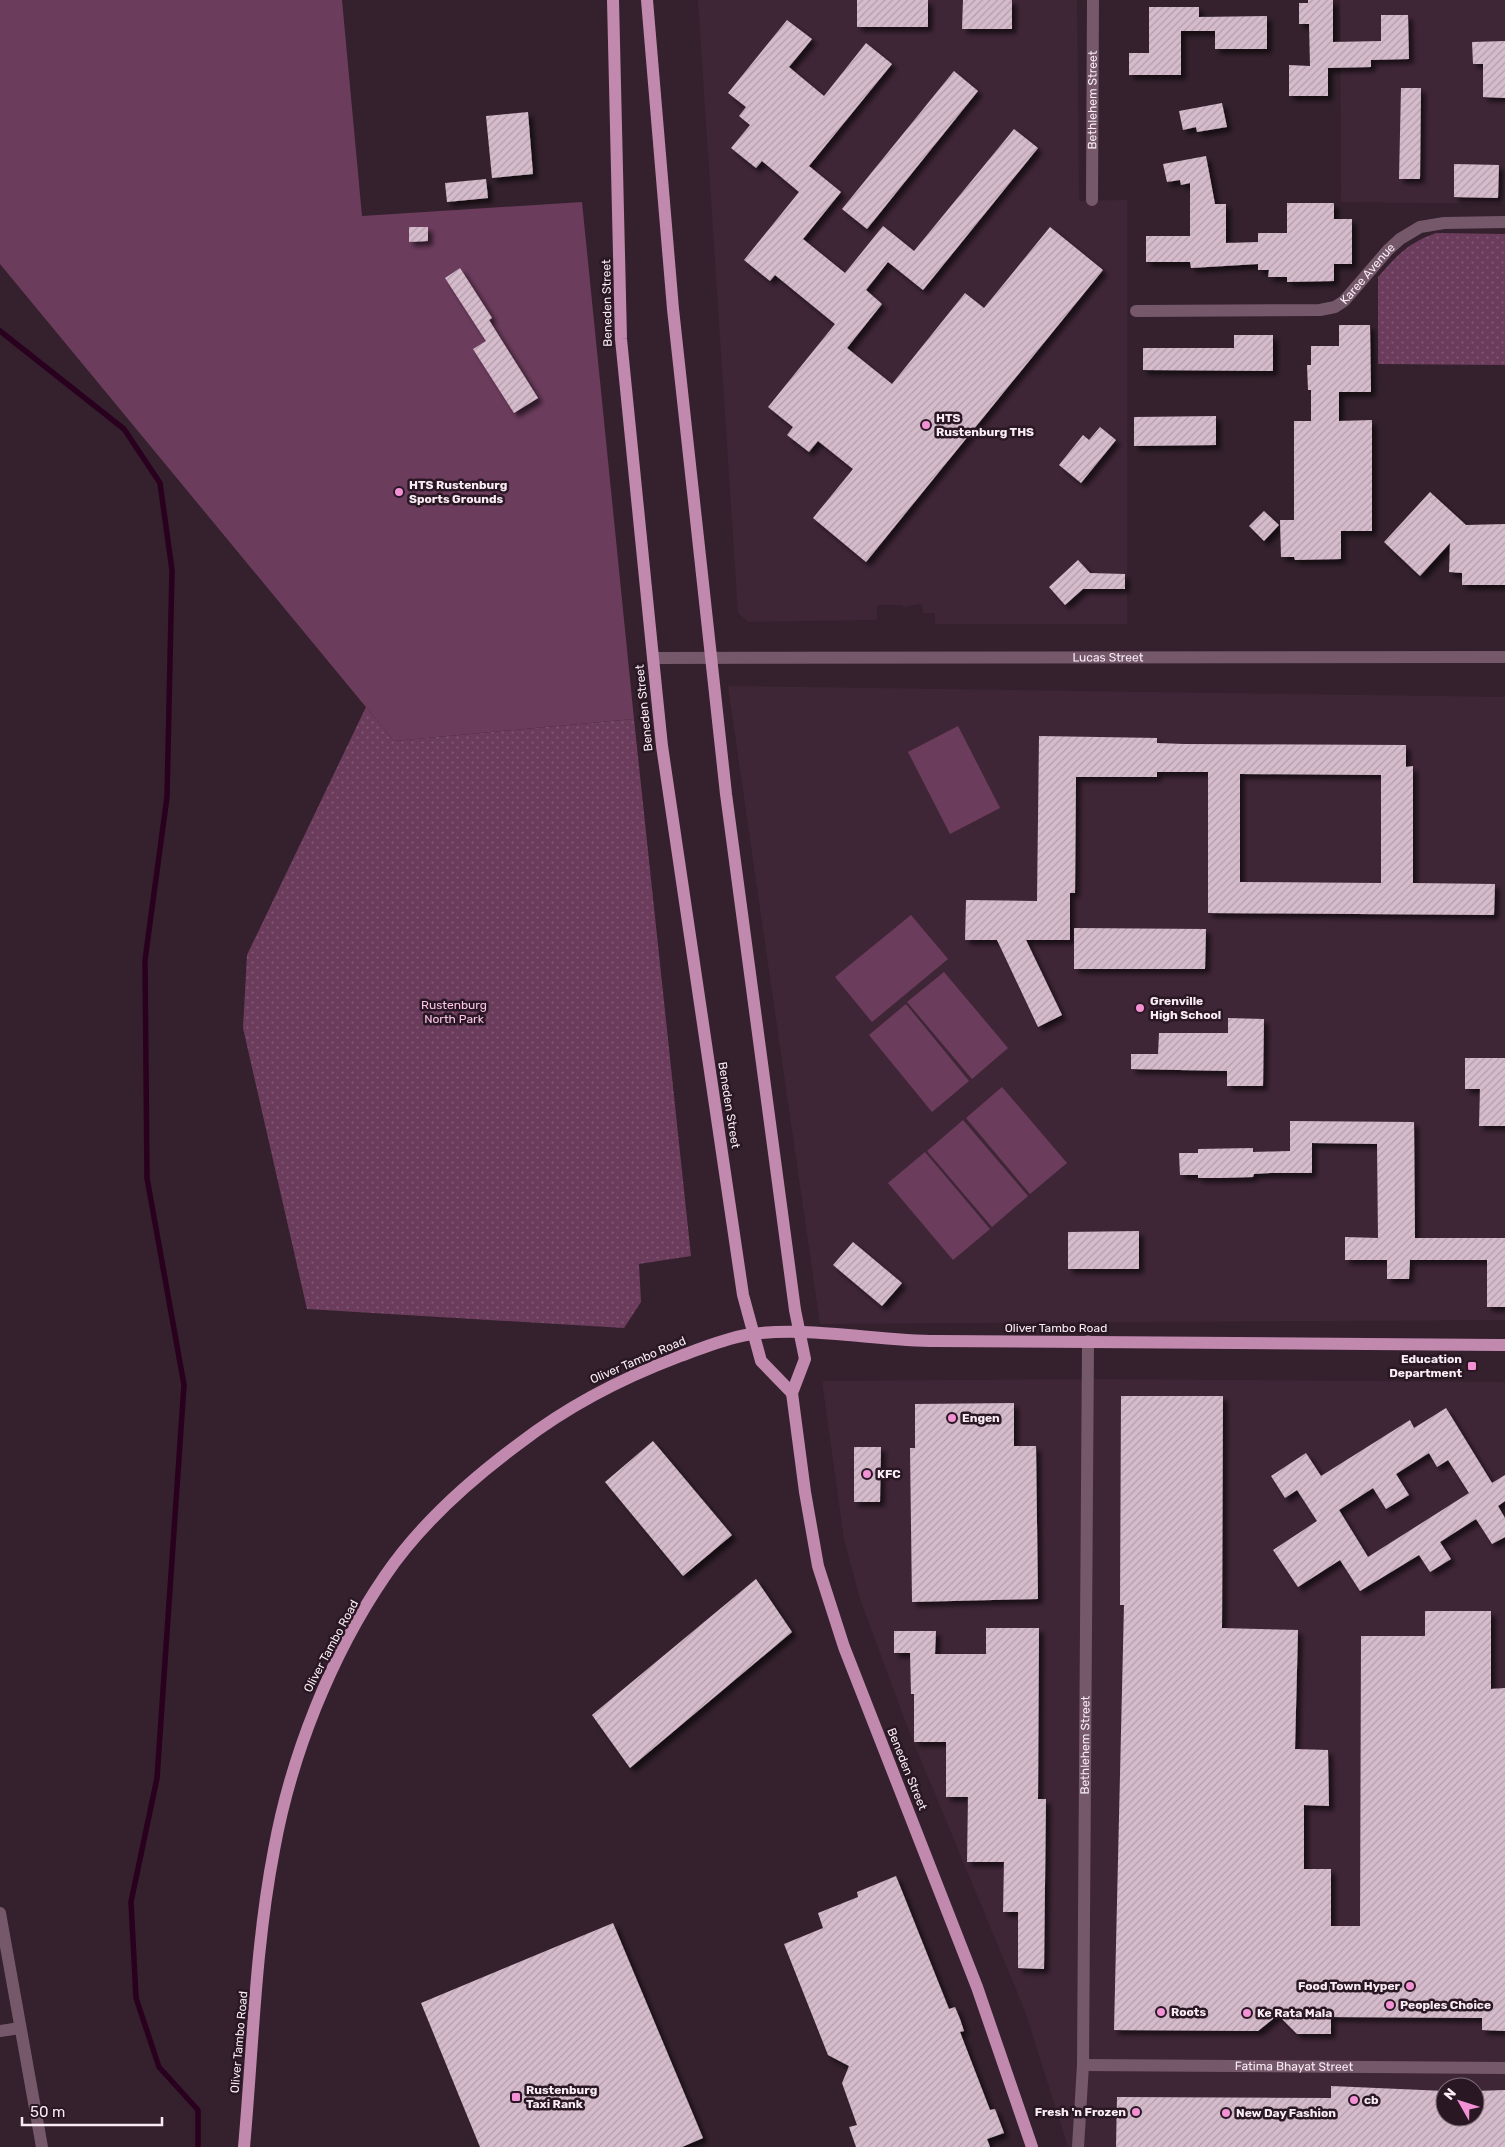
<svg xmlns="http://www.w3.org/2000/svg" width="1505" height="2147" viewBox="0 0 1505 2147" font-family="Rubik,sans-serif">
  <style>
    .built { fill: #3f2637; fill-rule: evenodd }
    .green { fill: url(#green-dots) }
    .pitch { fill: #6c3c5d }
    .lines { fill: none; stroke-linecap: round; stroke-linejoin: round }
    .stream { stroke: #29011f; stroke-width: 5.5 }
    .building { fill: url(#building-hatch); fill-rule: evenodd; filter: url(#shadow) }
    .minor { stroke: #75596b; stroke-width: 12 }
    .major { stroke: #c289af; stroke-width: 12 }
    .poi-dot { fill: #f391d5; stroke: #291723; stroke-width: 2 }
    .labels { text-anchor: middle; stroke-width: 5; stroke-linejoin: round; paint-order: stroke }
    .street-label { font-size: 12px; fill: #f9ecf4; stroke: #291723 }
    .poi-label { font-size: 12px; font-weight: bold; fill: #f9ecf4; stroke: #291723; text-anchor: start }
    .park-label { font-size: 12px; fill: #fcc4e8; stroke: #291723 }
  </style>
  <defs>
    <pattern id="green-dots" width="8" height="8" patternUnits="userSpaceOnUse" patternTransform="scale(1.25)"><rect width="8" height="8" fill="#6c3c5d"/><path d="M2 2h.1M6 6h.1" fill="none" stroke="#825875" stroke-width="1.8" stroke-linecap="round"/></pattern>
    <pattern id="building-hatch" width="6" height="6" patternUnits="userSpaceOnUse" patternTransform="scale(1.25)"><rect width="6" height="6" fill="#d5bbcb"/><path d="M-1 1l2-2M0 6l6-6M5 7l2-2" fill="none" stroke="#b29eaa"/></pattern>
    <filter id="shadow"><feDropShadow dx="4.5" dy="4.5" stdDeviation="2.5" flood-color="#0009"/></filter>
  </defs>
  <rect width="100%" height="100%" fill="#34212d"/>
  <g class="built">
    <polygon points="698,0 1077,0 1079,201 1127,200 1127,624 935,624 935,613 923,613 922,604 903,607 903,605 877,605 877,620 749,622 738,613"/>
    <polygon points="1340,0 1505,0 1505,204 1341,202"/>
    <polygon points="728,686 1505,697 1505,1320 820,1324"/>
    <path d="M1101,1379L1505,1382V2147H1068L1025,2011L909,1731L860,1599L844,1539L822,1381ZM1445,2087H1475V2117H1445Z"/>
  </g>
  <g class="green">
    <path d="M1436,233L1505,234V365L1378,364V277C1397,255 1408,243 1436,233Z"/>
    <polygon points="366,707 394,741 634,719 691,1256 639,1264 641,1302 624,1328 307,1309 243,1028 247,955"/>
  </g>
  <g class="pitch">
    <polygon points="0,0 342,0 362,216 582,202 634,719 394,741 0,264"/>
    <polygon points="958,726 1000,808 950,834 908,752"/>
    <polygon points="911,915 948,959 872,1022 835,977"/>
    <polygon points="944,972 1008,1048 972,1079 907,1002"/>
    <polygon points="906,1004 969,1081 932,1112 869,1035"/>
    <polygon points="1002,1087 1067,1163 1030,1194 966,1118"/>
    <polygon points="963,1120 1028,1196 992,1227 927,1151"/>
    <polygon points="925,1152 990,1229 953,1260 888,1183"/>
  </g>
  <g class="lines">
    <polyline class="stream" points="0,331 124,429 160,483 172,570 167,797 145,960 147,1178 184,1385 157,1778 131,1902 136,1998 159,2067 198,2110 198,2147"/>
  </g>
  <g class="building">
    <rect x="857" y="0" width="71" height="27"/>
    <polygon points="963,0 1012,0 1012,29 962,29"/>
    <polygon points="1308,0 1333,0 1333,42 1381,41 1381,15 1408,15 1409,59 1371,60 1371,67 1328,68 1328,96 1289,96 1289,65 1310,66 1309,24 1299,24 1299,3 1308,3"/>
    <polygon points="1149,7 1199,7 1199,17 1267,16 1267,49 1215,49 1215,31 1181,31 1181,75 1129,75 1129,53 1149,53"/>
    <polygon points="787,20 812,39 789,67 824,96 866,43 892,64 809,166 841,192 803,239 845,273 883,226 914,251 1014,129 1038,148 923,290 888,262 866,290 882,304 847,348 892,384 965,293 984,308 1050,227 1103,270 866,562 813,518 853,469 818,441 809,452 787,435 793,427 768,407 835,324 775,275 770,281 744,260 799,192 762,161 756,168 731,148 750,125 739,116 746,107 728,93"/>
    <polygon points="1505,41 1505,98 1483,97 1483,64 1473,64 1472,42"/>
    <polygon points="954,71 978,91 867,229 842,209"/>
    <polygon points="1401,88 1421,88 1420,179 1399,179"/>
    <polygon points="1222,103 1227,127 1197,132 1196,127 1183,130 1179,111"/>
    <polygon points="528,112 533,174 492,178 486,116"/>
    <polygon points="1206,156 1215,204 1226,204 1226,243 1258,242 1258,233 1287,233 1287,203 1334,203 1334,219 1352,219 1352,264 1334,264 1334,281 1287,282 1287,277 1268,277 1269,270 1258,270 1258,264 1191,268 1190,262 1146,262 1146,236 1190,236 1190,183 1181,185 1180,180 1167,182 1163,164"/>
    <polygon points="1454,164 1499,165 1498,198 1454,197"/>
    <polygon points="486,179 488,198 447,202 445,183"/>
    <polygon points="409,227 428,227 428,241 409,242"/>
    <polygon points="460,268 492,318 489,320 538,398 514,413 473,349 486,341 445,278"/>
    <polygon points="1339,325 1370,325 1371,392 1339,392 1339,421 1372,420 1372,531 1341,531 1341,559 1295,560 1294,557 1281,557 1280,520 1294,520 1294,421 1311,421 1311,390 1308,390 1307,365 1311,365 1311,346 1339,346"/>
    <polygon points="1234,335 1273,335 1273,371 1143,370 1143,348 1234,348"/>
    <polygon points="1216,416 1216,445 1134,446 1134,417"/>
    <polygon points="1100,427 1116,440 1081,483 1059,465 1083,435 1089,440"/>
    <polygon points="1430,492 1466,525 1505,524 1505,585 1462,585 1462,573 1449,572 1450,543 1420,576 1384,542"/>
    <polygon points="1264,511 1279,525 1264,541 1249,526"/>
    <polygon points="1078,560 1090,573 1125,574 1125,589 1083,589 1065,605 1049,587"/>
    <path d="M1039,736L1157,738V743L1184,744L1406,745V767L1413,766V883L1495,884L1494,915L1208,913V772H1157V777H1076L1075,893H1070V940H1026L1062,1015L1038,1027L997,940H965L966,900L1037,901ZM1240,774L1381,775V883L1240,882Z"/>
    <polygon points="1074,928 1206,929 1205,969 1074,969"/>
    <polygon points="1228,1018 1264,1019 1263,1086 1227,1086 1227,1071 1131,1069 1131,1054 1158,1054 1159,1033 1228,1033"/>
    <polygon points="1465,1058 1505,1058 1505,1126 1479,1126 1480,1089 1465,1089"/>
    <polygon points="1290,1121 1414,1122 1415,1238 1505,1238 1505,1307 1487,1307 1487,1260 1410,1260 1409,1279 1387,1279 1387,1260 1345,1260 1345,1237 1378,1238 1377,1144 1312,1143 1312,1173 1270,1173 1254,1174 1253,1177 1221,1178 1198,1178 1198,1175 1180,1175 1179,1153 1198,1153 1198,1149 1253,1148 1253,1152 1290,1151"/>
    <polygon points="1139,1231 1139,1269 1068,1269 1068,1232"/>
    <polygon points="853,1242 902,1283 882,1306 833,1265"/>
    <polygon points="1121,1396 1223,1396 1222,1628 1298,1630 1295,1749 1328,1750 1329,1806 1304,1805 1304,1869 1331,1869 1331,1926 1360,1926 1361,1636 1425,1636 1425,1611 1491,1611 1491,1689 1505,1688 1505,2031 1482,2030 1482,2018 1331,2017 1331,2034 1297,2034 1278,2015 1258,2031 1114,2030 1124,1605 1120,1605"/>
    <polygon points="1014,1403 1014,1446 1036,1446 1038,1599 912,1602 910,1448 915,1448 915,1404"/>
    <path d="M1446,1408L1492,1483L1505,1475V1501L1498,1506L1505,1518V1537L1492,1544L1476,1519L1440,1542L1451,1559L1430,1572L1419,1555L1360,1591L1340,1560L1298,1587L1273,1550L1317,1521L1297,1490L1285,1498L1271,1476L1306,1453L1321,1476L1410,1420L1414,1428ZM1429,1453L1437,1467L1448,1460L1469,1493L1368,1557L1339,1510L1373,1488L1386,1509L1409,1495L1396,1474Z"/>
    <polygon points="653,1441 732,1535 683,1576 605,1482"/>
    <polygon points="854,1447 881,1447 880,1502 854,1502"/>
    <polygon points="756,1579 792,1632 630,1768 592,1715"/>
    <polygon points="986,1628 1039,1628 1038,1799 1046,1799 1044,1969 1018,1968 1018,1912 1003,1912 1004,1862 967,1862 968,1797 946,1797 946,1742 914,1742 914,1694 911,1694 910,1653 894,1653 894,1631 936,1631 935,1654 986,1654"/>
    <polygon points="896,1876 949,2009 955,2007 960,2019 964,2031 960,2032 990,2110 995,2109 1004,2133 987,2139 990,2147 856,2147 849,2127 857,2125 842,2083 849,2066 828,2055 784,1944 823,1928 818,1913 858,1897 857,1892"/>
    <polygon points="613,1923 703,2138 682,2147 480,2147 421,2003"/>
    <polygon points="1331,2086 1445,2091 1445,2117 1475,2117 1475,2091 1505,2090 1505,2147 1116,2147 1117,2097 1331,2098"/>
  </g>
  <g class="lines">
    <g class="minor">
      <path id="s1" d="M1092,200L1093,0"/>
      <path id="s2" d="M1136,311L1320,310L1335,307L1344,301L1388,250L1400,239L1420,227L1444,223L1505,222"/>
      <path id="s3" d="M653,658L1505,657"/>
      <polyline points="0,1913 42,2147"/>
      <polyline points="0,2031 20,2028"/>
      <path id="s4" d="M1083,2065L1505,2068"/>
      <path id="s5" d="M1078,2147L1083,2065L1088,1341"/>
    </g>
    <g class="major">
      <polyline points="613,0 621,339 653,658 662,746 743,1295 761,1361 792,1393"/>
      <polyline points="647,0 673,309 726,794 795,1310 805,1359 792,1393 805,1492 818,1566 844,1647 977,1987 1032,2147"/>
      <path d="M244,2147C253,2048 255,1948 274,1850C291,1756 331,1655 385,1576C420,1524 470,1480 520,1443C568,1406 620,1379 678,1357C700,1349 723,1339 746,1335C803,1325 876,1341 936,1341C1125,1341 1315,1344 1505,1345"/>
    </g>
  </g>
  <g class="poi-dot">
    <circle cx="926" cy="425" r="5"/>
    <circle cx="399" cy="492" r="5"/>
    <circle cx="1140" cy="1008" r="5"/>
    <rect x="1467" y="1361" width="10" height="10" rx="2.5"/>
    <circle cx="952" cy="1418" r="5"/>
    <circle cx="867" cy="1474" r="5"/>
    <circle cx="1410" cy="1986" r="5"/>
    <circle cx="1390" cy="2005" r="5"/>
    <circle cx="1161" cy="2012" r="5"/>
    <circle cx="1247" cy="2013" r="5"/>
    <rect x="511" y="2092" width="10" height="10" rx="2.5"/>
    <circle cx="1354" cy="2100" r="5"/>
    <circle cx="1136" cy="2112" r="5"/>
    <circle cx="1226" cy="2113" r="5"/>
  </g>
  <g class="labels">
    <g class="street-label">
      <text dy="4" stroke="none"><textPath href="#s1" startOffset="100">Bethlehem Street</textPath></text>
      <text dy="4" stroke="none"><textPath href="#s2" startOffset="246">Karee Avenue</textPath></text>
      <text transform="translate(607 303) rotate(-91)" y="4">Beneden Street</text>
      <text dy="4" stroke="none"><textPath href="#s3" startOffset="455">Lucas Street</textPath></text>
      <text transform="translate(644 708) rotate(-96)" y="4">Beneden Street</text>
      <text transform="translate(729 1105) rotate(81)" y="4">Beneden Street</text>
      <text x="1056" y="1332">Oliver Tambo Road</text>
      <text transform="translate(638 1360) rotate(-23)" y="4">Oliver Tambo Road</text>
      <text transform="translate(331 1646) rotate(-62)" y="4">Oliver Tambo Road</text>
      <text dy="4" stroke="none"><textPath href="#s5" startOffset="402">Bethlehem Street</textPath></text>
      <text transform="translate(907 1769) rotate(68)" y="4">Beneden Street</text>
      <text transform="translate(239 2042) rotate(-85)" y="4">Oliver Tambo Road</text>
      <text dy="4" stroke="none"><textPath href="#s4" startOffset="211">Fatima Bhayat Street</textPath></text>
    </g>
    <g class="poi-label">
      <text x="936" y="422">HTS<tspan x="936" dy="14">Rustenburg THS</tspan></text>
      <text x="409" y="489">HTS Rustenburg<tspan x="409" dy="14">Sports Grounds</tspan></text>
      <text x="1150" y="1005">Grenville<tspan x="1150" dy="14">High School</tspan></text>
      <text x="1462" y="1363" text-anchor="end">Education<tspan x="1462" dy="14">Department</tspan></text>
      <text x="962" y="1422">Engen</text>
      <text x="877" y="1478">KFC</text>
      <text x="1400" y="1990" text-anchor="end">Food Town Hyper</text>
      <text x="1400" y="2009">Peoples Choice</text>
      <text x="1171" y="2016">Roots</text>
      <text x="1257" y="2017">Ke Rata Mala</text>
      <text x="526" y="2094">Rustenburg<tspan x="526" dy="14">Taxi Rank</tspan></text>
      <text x="1364" y="2104">cb</text>
      <text x="1126" y="2116" text-anchor="end">Fresh 'n Frozen</text>
      <text x="1236" y="2117">New Day Fashion</text>
    </g>
    <g class="park-label">
      <text x="454" y="1009">Rustenburg<tspan x="454" dy="14">North Park</tspan></text>
    </g>
  </g>
  <g transform="translate(1460 2102) rotate(309)"><circle r="24" fill="#291723" stroke="#7c6c77"/>
  <path d="M0-4L9 19L0 12L-9 19Z" fill="#f391d5"/>
  <text y="-8" font-size="14" font-weight="bold" text-anchor="middle" fill="#f9ecf4">N</text>
  </g>
  <path d="M22 2117v8h140v-8" fill="none" stroke="#f9ecf4" stroke-width="2.5"/>
  <text x="30" y="2117" font-size="15" fill="#f9ecf4" stroke="#291723" stroke-width="4" paint-order="stroke">50 m</text>
</svg>
